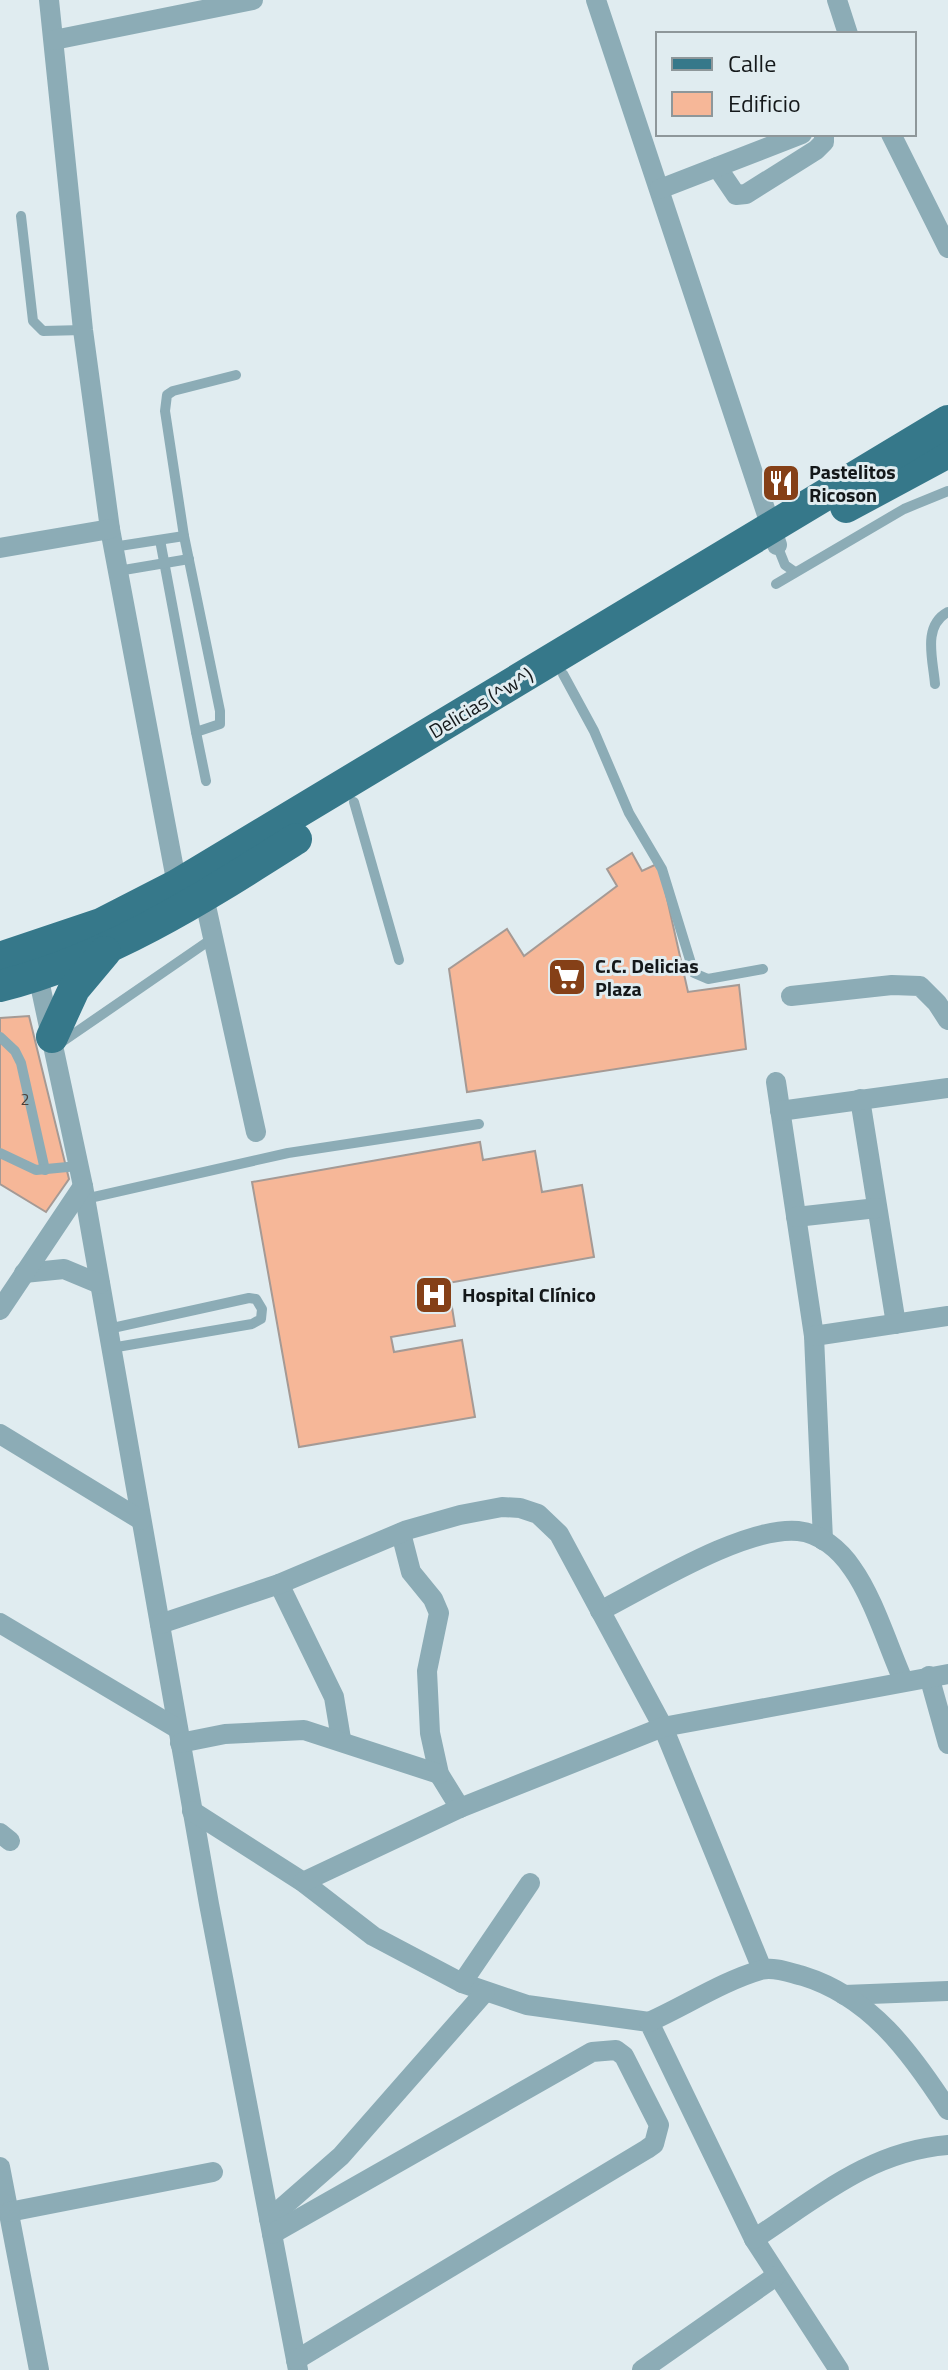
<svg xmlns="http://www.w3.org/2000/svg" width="948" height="2370" viewBox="0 0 948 2370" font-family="'Titillium Web',sans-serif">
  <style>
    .building { fill: #f6b798; stroke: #a59a95; stroke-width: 2 }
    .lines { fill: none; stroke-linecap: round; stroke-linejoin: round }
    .lane { stroke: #8cacb6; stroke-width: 10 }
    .street { stroke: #8cacb6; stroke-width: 20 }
    .primary { stroke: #36788a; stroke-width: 32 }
    .labels { text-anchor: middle; stroke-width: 6; stroke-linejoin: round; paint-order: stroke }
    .number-label { font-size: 16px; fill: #4c403a }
    .poi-label { font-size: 20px; font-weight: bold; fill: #14181a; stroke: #e0ecf0; text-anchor: start }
    .street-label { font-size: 20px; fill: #14181a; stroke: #e0ecf0 }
  </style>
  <rect width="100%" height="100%" fill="#e0ecf0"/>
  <g class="building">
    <polygon points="632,853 642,871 659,863 688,992 739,985 746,1049 467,1092 449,969 507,929 524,956 617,886 607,869"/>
    <polygon points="29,1016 69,1179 46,1212 0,1184 0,1018"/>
    <polygon points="480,1142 483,1160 535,1151 542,1192 582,1185 594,1257 448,1283 455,1326 391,1337 394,1352 462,1340 475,1417 299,1447 252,1182"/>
  </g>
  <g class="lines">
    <g class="lane">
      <polyline points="21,216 33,321 43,331 83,330"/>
      <polyline points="160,540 196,732 220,724 220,711 184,536 165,411 167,395 173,391 236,375"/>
      <polyline points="777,545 785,565 795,572"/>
      <polyline points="113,547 184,536"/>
      <polyline points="118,571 189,559"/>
      <polyline points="776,584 904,509 948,491"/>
      <polyline points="563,674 594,731 629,813 662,869 694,973 708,979 763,969"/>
      <path d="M935,684C933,659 922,626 948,612"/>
      <polyline points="196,732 206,781"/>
      <polyline points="354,802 399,960"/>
      <polyline points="0,1037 15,1051 21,1063 45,1170"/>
      <polyline points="59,1044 213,938"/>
      <polyline points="0,1153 36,1170 78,1166"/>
      <polyline points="85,1199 288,1153 479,1124"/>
      <polyline points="108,1329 249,1298 256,1299 262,1309 261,1319 252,1324 111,1348"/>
    </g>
    <g class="street">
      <polyline points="49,0 83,330 110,529 177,885"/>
      <polyline points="596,0 777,545"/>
      <polyline points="837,0 848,34"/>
      <polyline points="54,40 253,0"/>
      <polyline points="891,134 948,248"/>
      <polyline points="717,167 736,195 746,194 816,150 824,142 824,134"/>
      <polyline points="660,189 802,134"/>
      <polyline points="0,548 110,529"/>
      <polyline points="204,897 256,1132"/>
      <polyline points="36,966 83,1186 209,1904 298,2370"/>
      <polyline points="791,996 892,985 920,986 937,1003 948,1020"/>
      <polyline points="776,1082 814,1336 823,1540"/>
      <polyline points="860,1099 896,1324"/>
      <polyline points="780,1111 948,1088"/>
      <polyline points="796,1217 877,1208"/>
      <polyline points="24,1273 64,1269 100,1284"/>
      <polyline points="0,1310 83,1186"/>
      <polyline points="814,1336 948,1316"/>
      <polyline points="0,1434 141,1520"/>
      <polyline points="401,1533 411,1572 433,1599 439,1613 427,1671 430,1733 439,1774 460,1808"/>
      <polyline points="279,1584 334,1697 341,1739"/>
      <path d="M600,1611C649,1586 745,1526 798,1531C820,1533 840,1550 852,1568C873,1597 888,1646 903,1680"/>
      <polyline points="0,1623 178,1729"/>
      <polyline points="160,1624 279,1584 407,1530 460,1515 502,1507 520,1508 538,1514 559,1534 663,1727 762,1969"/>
      <polyline points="929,1676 948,1744"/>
      <polyline points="180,1743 225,1734 304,1730 439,1774"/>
      <polyline points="192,1811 303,1882 373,1936 462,1983 527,2005 649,2022 754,2239 839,2370"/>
      <polyline points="0,1833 10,1841"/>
      <polyline points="303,1882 460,1808 663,1727 948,1674"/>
      <polyline points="462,1983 530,1883"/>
      <polyline points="844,1995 948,1991"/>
      <path d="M649,2022C685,2006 723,1981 761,1970C774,1966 790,1973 803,1976C871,1997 911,2053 948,2110"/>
      <polyline points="0,2167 39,2370"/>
      <polyline points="9,2212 213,2172"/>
      <polyline points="269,2219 341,2156 485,1992"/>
      <polyline points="272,2234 592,2052 616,2050 624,2056 659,2125 654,2144 647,2149 296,2360"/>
      <path d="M754,2239C817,2198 870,2151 948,2145"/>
      <polyline points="642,2370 776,2276"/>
    </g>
    <g class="primary">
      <polyline points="846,507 948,452"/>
      <polyline points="0,958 101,924 177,885 948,421"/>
      <path d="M0,986C108,959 203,898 296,839"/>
      <polyline points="52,1037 74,989 105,952"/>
    </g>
  </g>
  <defs>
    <symbol id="restaurant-square" viewBox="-11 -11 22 22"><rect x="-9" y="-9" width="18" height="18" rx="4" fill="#854017" stroke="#e0ecf0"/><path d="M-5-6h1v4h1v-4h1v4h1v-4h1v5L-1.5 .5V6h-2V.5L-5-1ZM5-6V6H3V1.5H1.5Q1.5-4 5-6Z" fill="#fff"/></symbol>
    <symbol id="supermarket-square" viewBox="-11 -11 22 22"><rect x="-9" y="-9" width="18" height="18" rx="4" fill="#854017" stroke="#e0ecf0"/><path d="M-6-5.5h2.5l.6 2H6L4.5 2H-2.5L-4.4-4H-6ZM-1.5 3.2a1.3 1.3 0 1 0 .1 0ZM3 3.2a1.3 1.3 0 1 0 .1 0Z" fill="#fff"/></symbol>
    <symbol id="hospital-square" viewBox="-11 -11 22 22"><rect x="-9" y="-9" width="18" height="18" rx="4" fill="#854017" stroke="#e0ecf0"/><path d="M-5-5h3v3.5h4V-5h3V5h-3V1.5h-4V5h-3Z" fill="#fff"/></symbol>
  </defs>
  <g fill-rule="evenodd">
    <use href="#restaurant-square" x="759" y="461" width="44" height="44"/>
    <use href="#supermarket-square" x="545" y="955" width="44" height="44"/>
    <use href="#hospital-square" x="412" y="1273" width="44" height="44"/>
  </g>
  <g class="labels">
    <g class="number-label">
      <text x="25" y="1105">2</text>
    </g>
    <g class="poi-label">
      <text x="809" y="479">Pastelitos<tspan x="809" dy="23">Ricoson</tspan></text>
      <text x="595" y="973">C.C. Delicias<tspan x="595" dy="23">Plaza</tspan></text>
      <text x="462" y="1302">Hospital Clínico</text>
    </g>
    <g class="street-label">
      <text transform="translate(481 703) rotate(-31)" y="7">Delicias (^w^)</text>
    </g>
  </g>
  <rect x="656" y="32" width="260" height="104" fill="#e0ecf0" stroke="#8e979a" stroke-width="2"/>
  <rect x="672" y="58" width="40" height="12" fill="#36788a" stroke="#8e979a" stroke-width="2"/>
  <text x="728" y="72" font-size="24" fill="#14181a">Calle</text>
  <rect x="672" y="92" width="40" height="24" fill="#f6b798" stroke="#8e979a" stroke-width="2"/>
  <text x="728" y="112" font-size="24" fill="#14181a">Edificio</text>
</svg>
